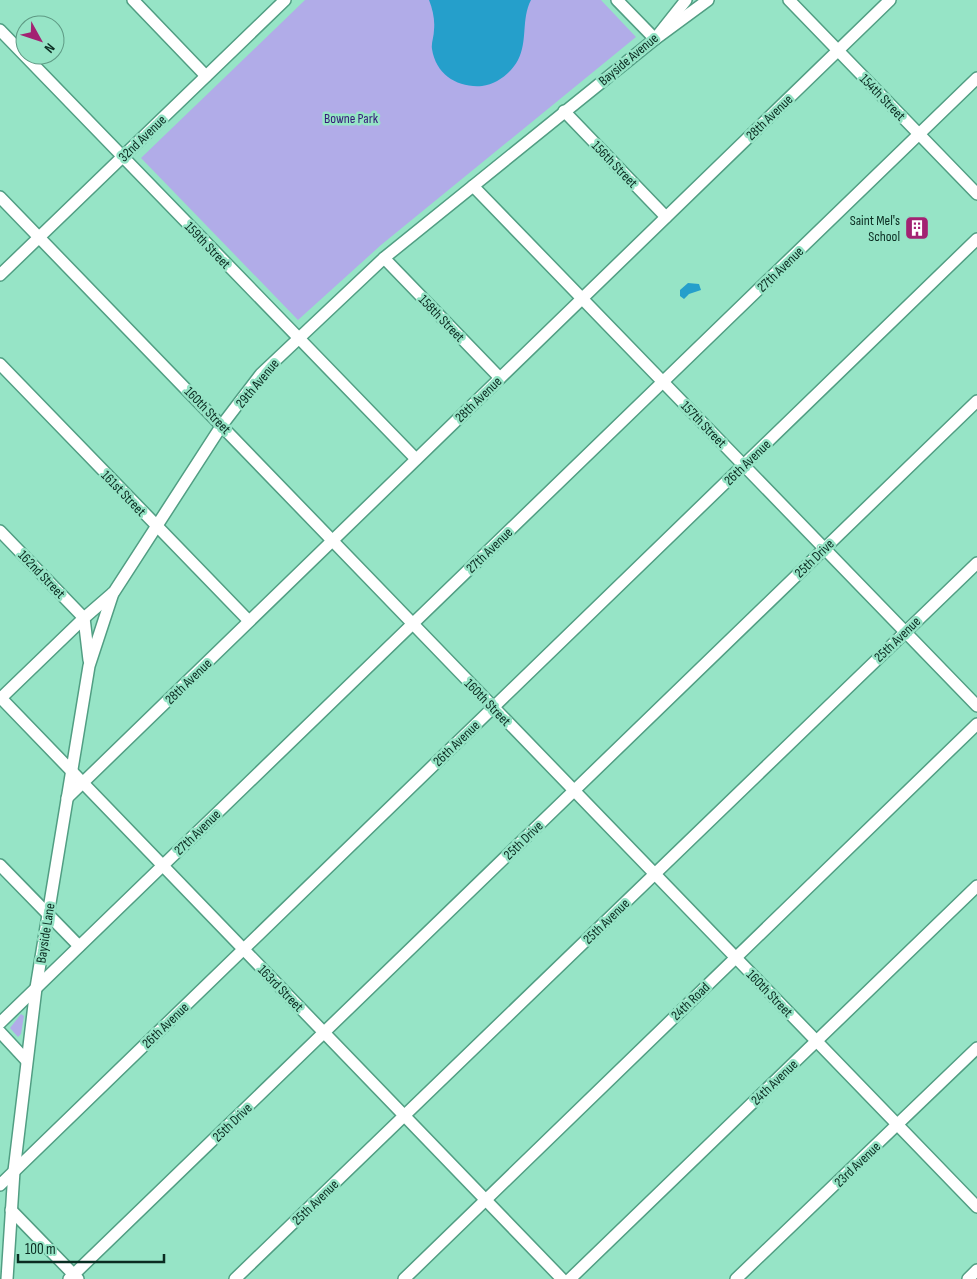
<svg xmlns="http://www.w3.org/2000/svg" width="977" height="1279" viewBox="0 0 977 1279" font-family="'Sofia Sans Condensed',sans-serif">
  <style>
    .green { fill: #b1ace8 }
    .water { fill: #259fcb }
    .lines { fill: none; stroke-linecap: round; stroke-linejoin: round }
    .minor-casing { stroke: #519e83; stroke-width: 14 }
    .minor { stroke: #fff; stroke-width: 11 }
    .labels { text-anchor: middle; stroke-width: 5; stroke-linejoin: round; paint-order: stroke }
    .street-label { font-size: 14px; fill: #0a2c21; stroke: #96e4c6 }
    .park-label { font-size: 14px; fill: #341877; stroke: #96e4c6 }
    .poi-label { font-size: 14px; fill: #0a2c21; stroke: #96e4c6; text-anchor: end }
  </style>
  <rect width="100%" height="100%" fill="#96e4c6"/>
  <g class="green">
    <polygon points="305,0 601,0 636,37 381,245 298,320 141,158"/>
    <polygon points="21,1014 24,1016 21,1034 18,1037 10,1028"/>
  </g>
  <g class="water">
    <path d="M429,0H531C521,19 528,41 518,60C511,73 497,84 482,86C458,88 436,75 432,49C431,43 434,37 434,30C435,20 433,10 429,0Z"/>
    <polygon points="688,283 699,284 701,290 689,294 684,299 680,296 680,290"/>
  </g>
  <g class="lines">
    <defs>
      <g id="minor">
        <polyline points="133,0 206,76"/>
        <polyline points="617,0 655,39 708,0"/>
        <polyline points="789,0 977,194"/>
        <polyline points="0,30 416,459"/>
        <polyline points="564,111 666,217"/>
        <polyline points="473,186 977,706"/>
        <polyline points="0,197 977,1207"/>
        <polyline points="384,258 500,378"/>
        <polyline points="0,275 285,0"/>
        <polyline points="0,364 249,621"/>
        <polyline points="0,531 84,618 89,660"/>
        <polyline points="0,697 562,1279"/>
        <polyline points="0,699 84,618 114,592 222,425 261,374 384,258 655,39 686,0"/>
        <polyline points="67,798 890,0"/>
        <polyline points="0,865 79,946"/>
        <polyline points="0,1023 977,78"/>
        <polyline points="0,1032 26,1060"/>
        <polyline points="0,1185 977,239"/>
        <polyline points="11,1210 78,1279"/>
        <polyline points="7,1279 14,1171 36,988 89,666 113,593"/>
        <polyline points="69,1279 977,401"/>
        <polyline points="235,1279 977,563"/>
        <polyline points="404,1279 977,724"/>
        <polyline points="570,1279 977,886"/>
        <polyline points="736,1279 977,1048"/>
        <polyline points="968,1279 977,1270"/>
      </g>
    </defs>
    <use href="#minor" class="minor-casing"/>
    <use href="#minor" class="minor"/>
  </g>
  <defs>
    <symbol id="building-square" viewBox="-11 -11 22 22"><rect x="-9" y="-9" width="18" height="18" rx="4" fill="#a32272" stroke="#96e4c6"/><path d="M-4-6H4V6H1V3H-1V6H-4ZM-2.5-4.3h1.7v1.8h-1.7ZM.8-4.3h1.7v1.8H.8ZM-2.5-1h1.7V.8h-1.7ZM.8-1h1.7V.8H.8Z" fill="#fff"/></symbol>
  </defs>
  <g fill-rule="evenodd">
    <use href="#building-square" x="903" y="214" width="28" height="28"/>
  </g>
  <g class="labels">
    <g class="street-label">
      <text transform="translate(628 59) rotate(-40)" y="5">Bayside Avenue</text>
      <text transform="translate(883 97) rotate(46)" y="5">154th Street</text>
      <text transform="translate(769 117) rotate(-44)" y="5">28th Avenue</text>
      <text transform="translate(142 138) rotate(-44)" y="5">32nd Avenue</text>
      <text transform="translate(615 164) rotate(46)" y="5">156th Street</text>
      <text transform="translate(208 245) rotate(46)" y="5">159th Street</text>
      <text transform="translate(780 269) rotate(-44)" y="5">27th Avenue</text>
      <text transform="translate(442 318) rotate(46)" y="5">158th Street</text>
      <text transform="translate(257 383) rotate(-50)" y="5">29th Avenue</text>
      <text transform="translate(478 399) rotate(-44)" y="5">28th Avenue</text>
      <text transform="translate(208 410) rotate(46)" y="5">160th Street</text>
      <text transform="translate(704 424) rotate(46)" y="5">157th Street</text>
      <text transform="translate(747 462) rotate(-44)" y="5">26th Avenue</text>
      <text transform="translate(124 493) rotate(46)" y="5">161st Street</text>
      <text transform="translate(489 550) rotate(-44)" y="5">27th Avenue</text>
      <text transform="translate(814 558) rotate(-44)" y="5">25th Drive</text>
      <text transform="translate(42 574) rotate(46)" y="5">162nd Street</text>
      <text transform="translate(897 639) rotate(-44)" y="5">25th Avenue</text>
      <text transform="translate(188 681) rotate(-44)" y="5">28th Avenue</text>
      <text transform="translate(488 702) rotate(46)" y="5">160th Street</text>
      <text transform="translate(456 743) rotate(-44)" y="5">26th Avenue</text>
      <text transform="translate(197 832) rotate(-44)" y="5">27th Avenue</text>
      <text transform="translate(523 840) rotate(-44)" y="5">25th Drive</text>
      <text transform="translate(606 921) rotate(-44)" y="5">25th Avenue</text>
      <text transform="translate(45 933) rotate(-81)" y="5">Bayside Lane</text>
      <text transform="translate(281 988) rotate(46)" y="5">163rd Street</text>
      <text transform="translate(770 993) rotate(46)" y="5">160th Street</text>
      <text transform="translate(690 1001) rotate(-44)" y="5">24th Road</text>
      <text transform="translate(165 1025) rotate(-44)" y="5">26th Avenue</text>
      <text transform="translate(774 1082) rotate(-44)" y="5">24th Avenue</text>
      <text transform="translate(232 1122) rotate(-44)" y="5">25th Drive</text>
      <text transform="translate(857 1164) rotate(-44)" y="5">23rd Avenue</text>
      <text transform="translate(315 1202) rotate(-44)" y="5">25th Avenue</text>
    </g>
    <g class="park-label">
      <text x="351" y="123">Bowne Park</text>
    </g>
    <g class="poi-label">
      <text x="900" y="225">Saint Mel's<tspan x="900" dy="16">School</tspan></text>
    </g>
  </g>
  <g transform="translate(40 40) rotate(130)"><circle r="24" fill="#96e4c6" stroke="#5e9a84"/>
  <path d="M0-4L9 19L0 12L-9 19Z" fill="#a32272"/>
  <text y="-8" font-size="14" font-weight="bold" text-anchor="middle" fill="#0a2c21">N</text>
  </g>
  <path d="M18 1254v8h146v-8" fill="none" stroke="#0a2c21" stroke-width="2.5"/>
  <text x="25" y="1254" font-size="15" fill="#0a2c21" stroke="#96e4c6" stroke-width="4" paint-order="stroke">100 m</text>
</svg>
